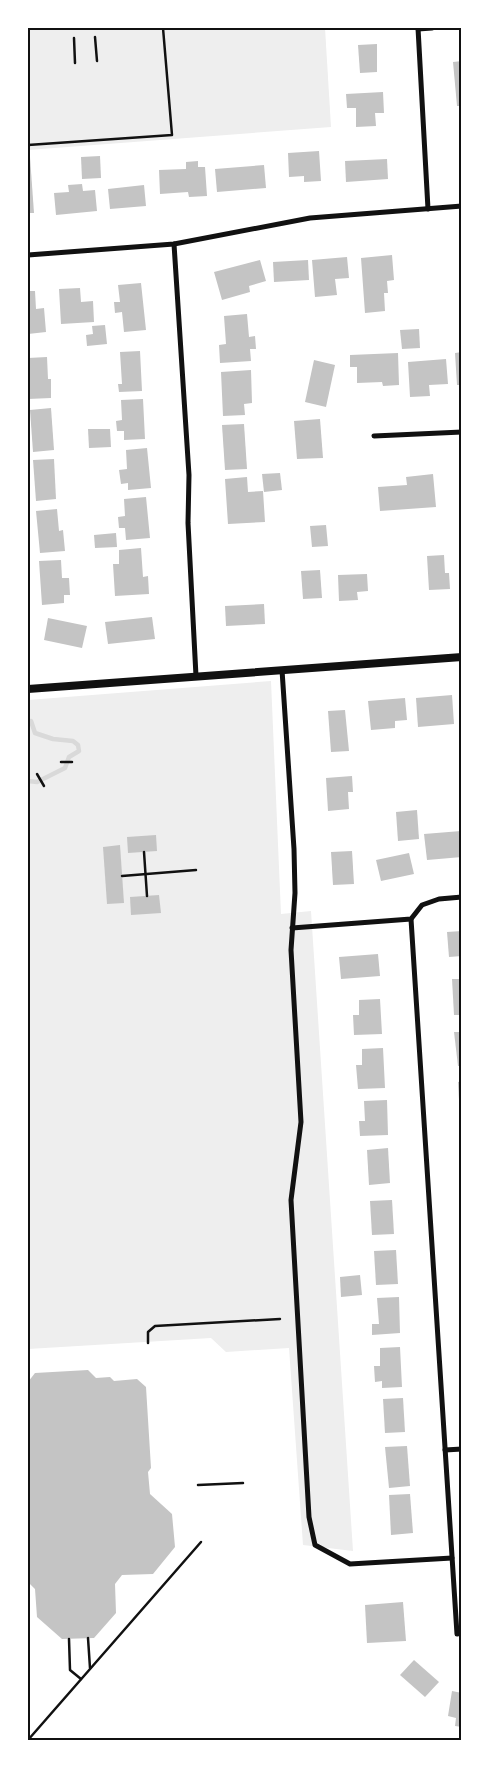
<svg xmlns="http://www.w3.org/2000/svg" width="489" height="1768" viewBox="0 0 489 1768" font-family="Helvetica,sans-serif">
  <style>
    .green { fill: #eee }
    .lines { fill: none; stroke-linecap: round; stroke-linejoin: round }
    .stream { stroke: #d9d9d9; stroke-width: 4.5 }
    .building { fill: #c4c4c4 }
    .path { stroke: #111; stroke-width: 2.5 }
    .minor { stroke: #111; stroke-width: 5 }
    .tertiary { stroke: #111; stroke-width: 8 }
    .neatline { fill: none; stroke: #111; stroke-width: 2 }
  </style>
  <rect width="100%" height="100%" fill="#fff"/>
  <g class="green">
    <polygon points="28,28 325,28 331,127 28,150"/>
    <polygon points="271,681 281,914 311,911 353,1551 303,1545 289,1348 226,1352 211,1338 28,1349 28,700"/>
  </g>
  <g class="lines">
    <polyline class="stream" points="28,781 37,782 65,768 69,757 79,751 78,745 73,741 53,739 35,733 31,721"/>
  </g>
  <g class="building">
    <polygon points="377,44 377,72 360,73 358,45"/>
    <polygon points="462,61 462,106 457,106 453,62"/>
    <polygon points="383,92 384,113 375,113 376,126 356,127 356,108 347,108 346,94"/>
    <polygon points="319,151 321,181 304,182 304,176 289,177 288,153"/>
    <polygon points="100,156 101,178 82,179 81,157"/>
    <polygon points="28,157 30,157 34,213 28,213"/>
    <polygon points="387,159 388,179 346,182 345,161"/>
    <polygon points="198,161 198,167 205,167 207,196 189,197 188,192 160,194 159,170 186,169 186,162"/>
    <polygon points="264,165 266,188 217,192 215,169"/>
    <polygon points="82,184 83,191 95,190 97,211 56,215 54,193 69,192 68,185"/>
    <polygon points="144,185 146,206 110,209 108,189"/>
    <polygon points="392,255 394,280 387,281 388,293 384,293 385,311 365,313 361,258"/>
    <polygon points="347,257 349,278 335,279 337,295 315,297 312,260"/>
    <polygon points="260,260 266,281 249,286 250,292 222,300 214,272"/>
    <polygon points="308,260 309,280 274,282 273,262"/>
    <polygon points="141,283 146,330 124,332 122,312 115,313 114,302 120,302 118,285"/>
    <polygon points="80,288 81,302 93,301 94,322 61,324 59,289"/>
    <polygon points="28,291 35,291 36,309 44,308 46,332 28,334"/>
    <polygon points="247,314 249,337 255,336 256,349 250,349 251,361 220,363 219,345 226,344 224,316"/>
    <polygon points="105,325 107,344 87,346 86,335 93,334 92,326"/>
    <polygon points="419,329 420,348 402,349 400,330"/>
    <polygon points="140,351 142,391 119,392 118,384 122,384 120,352"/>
    <polygon points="462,352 462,385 457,385 455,353"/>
    <polygon points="398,353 399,385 383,386 382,382 357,383 357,367 350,367 350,355"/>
    <polygon points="47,357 48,379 51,379 51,398 28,399 28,358"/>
    <polygon points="446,359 448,384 429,385 430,396 410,397 408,362"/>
    <polygon points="314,360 335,365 326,407 305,402"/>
    <polygon points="251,370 252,403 244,404 245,415 223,416 221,372"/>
    <polygon points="143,399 145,439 124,440 124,431 117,431 116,421 122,420 121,400"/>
    <polygon points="51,408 54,450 33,452 30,410"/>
    <polygon points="320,419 323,458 297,459 294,421"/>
    <polygon points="244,424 247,469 225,470 222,425"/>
    <polygon points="88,429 110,429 111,447 89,448"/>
    <polygon points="147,448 151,488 128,490 128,483 121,484 119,470 127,469 126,450"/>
    <polygon points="54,459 56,499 36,501 33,460"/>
    <polygon points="280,473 282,490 264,492 262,474"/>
    <polygon points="433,474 436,507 380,511 378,487 407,485 406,477"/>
    <polygon points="247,477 248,492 263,491 265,522 228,524 225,479"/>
    <polygon points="146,497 150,538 126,540 125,528 119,528 118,517 125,516 124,499"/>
    <polygon points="57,509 59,531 63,530 65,551 40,553 36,511"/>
    <polygon points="326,525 328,546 312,547 310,526"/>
    <polygon points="116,533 117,547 95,548 94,535"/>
    <polygon points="141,548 143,577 148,576 149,594 115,596 113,564 119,564 119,550"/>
    <polygon points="444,555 445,573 449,573 450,589 429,590 427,556"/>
    <polygon points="61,560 62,578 69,578 70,595 64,595 64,603 42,605 39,561"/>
    <polygon points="320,570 322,598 303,599 301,571"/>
    <polygon points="367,574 368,591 357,592 358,600 339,601 338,575"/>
    <polygon points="264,604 265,624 226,626 225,606"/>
    <polygon points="152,617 155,639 108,644 105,622"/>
    <polygon points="48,618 87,626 82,648 44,640"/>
    <polygon points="452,695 454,724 418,727 416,698"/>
    <polygon points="405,698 407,720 395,721 395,728 371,730 368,701"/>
    <polygon points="345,710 349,751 331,752 328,711"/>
    <polygon points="352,776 353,792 348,792 349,809 328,811 326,778"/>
    <polygon points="417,810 419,839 398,841 396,812"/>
    <polygon points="461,831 462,857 427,860 424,834"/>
    <polygon points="156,835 157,851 128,853 127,837"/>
    <polygon points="120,845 124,903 107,904 103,847"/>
    <polygon points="352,851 354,884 333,885 331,852"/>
    <polygon points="409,853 414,874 381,881 376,860"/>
    <polygon points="159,895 161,913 131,915 130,897"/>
    <polygon points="462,931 462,956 449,957 447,932"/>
    <polygon points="378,954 380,976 341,979 339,957"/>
    <polygon points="452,979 462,979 462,1015 454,1015"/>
    <polygon points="380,999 382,1034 354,1035 353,1015 359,1015 359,1000"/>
    <polygon points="454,1032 462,1032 462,1066 458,1066"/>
    <polygon points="383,1048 385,1088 358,1089 356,1065 362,1065 362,1049"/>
    <polygon points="462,1081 462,1119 460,1119 458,1082"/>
    <polygon points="387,1100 388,1135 360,1136 359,1121 365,1121 364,1101"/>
    <polygon points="388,1148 390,1183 369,1185 367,1150"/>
    <polygon points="392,1200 394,1234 372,1235 370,1201"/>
    <polygon points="396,1250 398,1284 376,1285 374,1251"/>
    <polygon points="360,1275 362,1295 341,1297 340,1277"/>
    <polygon points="399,1297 400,1333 372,1335 372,1324 379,1324 377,1298"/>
    <polygon points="400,1347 402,1387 382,1388 382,1381 375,1382 374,1366 380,1366 380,1348"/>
    <polygon points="88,1370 96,1378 110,1377 114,1381 137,1379 146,1387 151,1468 148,1472 150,1494 172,1514 175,1547 153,1574 122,1575 115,1584 116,1613 94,1638 62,1639 37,1617 35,1589 28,1582 28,1382 35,1373"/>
    <polygon points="403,1398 405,1432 385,1433 383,1399"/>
    <polygon points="407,1446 410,1486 389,1488 385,1447"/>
    <polygon points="410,1494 413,1533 391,1535 389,1495"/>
    <polygon points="403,1602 406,1641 367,1643 365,1605"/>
    <polygon points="414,1660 439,1682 425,1697 400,1675"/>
    <polygon points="452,1691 462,1693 462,1727 455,1726 456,1718 448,1716"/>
  </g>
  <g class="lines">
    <g class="path">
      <polyline points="95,37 97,61"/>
      <polyline points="74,38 75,63"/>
      <polyline points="28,145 172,135 163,28"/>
      <polyline points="61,762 72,762"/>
      <polyline points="37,774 44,786"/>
      <polyline points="144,852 147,896"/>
      <polyline points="122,876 196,870"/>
      <polyline points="148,1343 148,1332 155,1326 280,1319"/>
      <polyline points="198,1485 243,1483"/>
      <polyline points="88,1638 90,1668"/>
      <polyline points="69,1639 70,1670 81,1679"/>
      <polyline points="28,1740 201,1542"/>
    </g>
    <g class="minor">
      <polyline points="418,28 428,209"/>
      <polyline points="418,29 432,28"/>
      <polyline points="174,244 189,475 188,523 196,676"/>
      <polyline points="28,255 174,244 310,218 462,206"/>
      <polyline points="374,436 462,432"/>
      <polyline points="282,670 294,849 295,893 291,950 301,1122 291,1200 309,1517 315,1545 350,1564 452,1558"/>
      <polyline points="411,919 457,1634 462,1633"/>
      <polyline points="292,928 411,919 422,905 439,899 462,897"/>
      <polyline points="445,1450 462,1449"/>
    </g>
    <polyline class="tertiary" points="28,689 462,657"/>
  </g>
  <rect width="489" height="1768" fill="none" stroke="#ffffff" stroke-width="58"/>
  <rect x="29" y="29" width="431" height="1710" class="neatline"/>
</svg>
